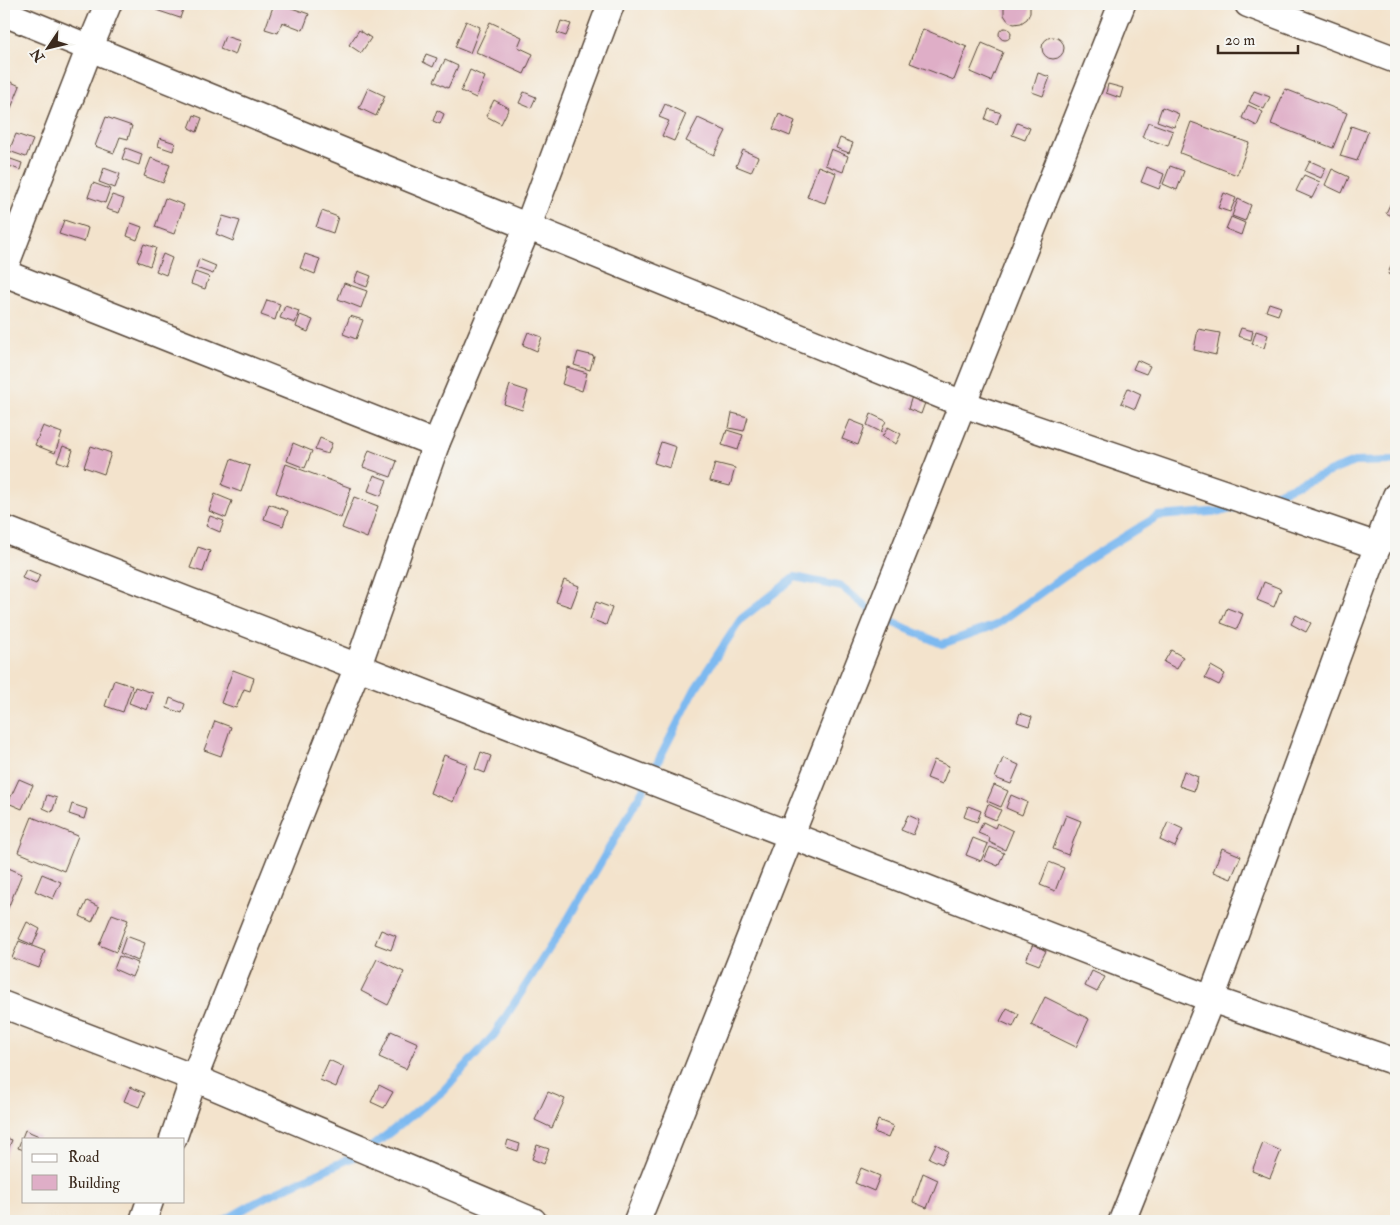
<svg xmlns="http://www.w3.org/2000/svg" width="1400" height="1225" viewBox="0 0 1400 1225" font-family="'IM FELL Double Pica',serif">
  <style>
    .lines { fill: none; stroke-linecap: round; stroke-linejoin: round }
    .stream { stroke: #7db9f0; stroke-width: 8 }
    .building { fill: #dfaec7 }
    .minor-casing { stroke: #574638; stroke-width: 29 }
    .minor { stroke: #fff; stroke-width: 26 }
  </style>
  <rect width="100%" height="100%" fill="#f6f6f2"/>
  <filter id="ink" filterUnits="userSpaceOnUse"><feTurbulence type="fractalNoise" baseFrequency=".02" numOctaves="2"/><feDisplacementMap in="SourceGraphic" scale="10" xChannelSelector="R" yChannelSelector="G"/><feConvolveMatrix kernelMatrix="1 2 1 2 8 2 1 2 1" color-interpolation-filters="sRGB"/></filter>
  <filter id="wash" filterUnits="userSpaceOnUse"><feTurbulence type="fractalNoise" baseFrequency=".0096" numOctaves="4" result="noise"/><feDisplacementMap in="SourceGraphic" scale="20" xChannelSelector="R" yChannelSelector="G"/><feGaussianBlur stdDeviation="1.12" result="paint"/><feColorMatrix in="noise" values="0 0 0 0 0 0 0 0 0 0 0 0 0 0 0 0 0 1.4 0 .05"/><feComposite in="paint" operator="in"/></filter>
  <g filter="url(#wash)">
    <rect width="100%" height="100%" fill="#f3e3cc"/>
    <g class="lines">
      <g class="stream">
        <polyline points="1261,499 1354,462 1396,461"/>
        <polyline points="370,1148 443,1091 494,1035 568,919 649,779 695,689 741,619 795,577 842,587 878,616 942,644 996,625 1088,559 1158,516 1224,511 1238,507"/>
        <polyline points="223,1221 269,1195 358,1155"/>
      </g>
    </g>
    <g id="blocks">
      <g class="building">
        <polygon points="158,4 185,4 180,18 156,10"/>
        <polygon points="274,4 280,4 309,14 303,30 282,22 278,33 265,29"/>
        <polygon points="1006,4 1028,4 1030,6 1030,13 1027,19 1021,23 1014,24 1008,21 1004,15 1004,8"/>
        <polygon points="466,21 480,27 470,53 455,47"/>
        <polygon points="561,21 571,24 566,36 557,33"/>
        <polygon points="490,22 522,37 518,47 533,54 524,74 476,52"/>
        <circle cx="1005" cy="34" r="6"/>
        <polygon points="923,29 967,47 954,80 910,63"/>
        <polygon points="359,30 371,38 361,53 349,45"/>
        <polygon points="225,36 240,41 235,55 220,49"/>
        <circle cx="1053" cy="48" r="11"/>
        <polygon points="982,43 1003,52 991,81 970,72"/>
        <polygon points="426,54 437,58 433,67 423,62"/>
        <polygon points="445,60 458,66 448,88 434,81"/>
        <polygon points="470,70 485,77 476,98 461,91"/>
        <polygon points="1038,73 1050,77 1043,96 1032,92"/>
        <polygon points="4,79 20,86 9,113 4,110"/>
        <polygon points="1108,84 1123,88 1120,98 1106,93"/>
        <polygon points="368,88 385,96 376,116 359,108"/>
        <polygon points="1285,89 1347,113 1333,148 1271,124"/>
        <polygon points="1254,91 1270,97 1264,109 1249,102"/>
        <polygon points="524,92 536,97 531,108 519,103"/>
        <polygon points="494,100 509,108 501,124 486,116"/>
        <polygon points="665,104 686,114 674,141 662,136 669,121 659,117"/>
        <polygon points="1248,105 1263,112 1257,126 1242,118"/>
        <polygon points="1162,107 1179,114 1174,127 1157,121"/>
        <polygon points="989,109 1001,113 997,124 985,119"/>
        <polygon points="437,110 444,114 440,124 433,121"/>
        <polygon points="779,114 795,121 790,136 773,129"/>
        <polygon points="194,115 202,118 197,132 189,128"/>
        <polygon points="106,117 132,126 128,139 120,137 114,153 95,146"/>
        <polygon points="698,118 726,131 714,155 686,141"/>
        <polygon points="1148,122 1173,131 1168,146 1142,137"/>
        <polygon points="1191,122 1249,143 1237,175 1180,153"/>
        <polygon points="1017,123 1030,128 1025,140 1012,135"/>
        <polygon points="1351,126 1368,132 1357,161 1340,156"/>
        <polygon points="16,134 33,140 26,157 9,151"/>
        <polygon points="160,138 175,143 173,151 158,146"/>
        <polygon points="840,138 853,143 849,153 836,148"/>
        <polygon points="126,148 142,154 139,165 122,159"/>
        <polygon points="831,149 848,156 843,172 825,165"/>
        <polygon points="743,150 758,157 751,172 736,166"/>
        <polygon points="5,157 22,163 20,170 4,164"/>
        <polygon points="151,158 170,165 163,183 144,176"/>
        <polygon points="1310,161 1326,168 1321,178 1305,171"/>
        <polygon points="818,166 836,173 825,203 807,197"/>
        <polygon points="1170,166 1184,171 1177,190 1163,184"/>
        <polygon points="1147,167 1164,174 1159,189 1141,182"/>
        <polygon points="104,168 120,174 115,188 99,182"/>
        <polygon points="1332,169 1349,177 1342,193 1325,185"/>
        <polygon points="1304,175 1320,182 1312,198 1296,191"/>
        <polygon points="93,183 110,189 105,203 88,197"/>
        <polygon points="1224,193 1236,198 1230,212 1218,208"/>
        <polygon points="112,195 124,199 119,213 106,209"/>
        <polygon points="1394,196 1396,197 1396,218 1386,213"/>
        <polygon points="165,198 184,205 174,234 155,227"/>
        <polygon points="1238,199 1251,205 1245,221 1232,216"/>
        <polygon points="322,211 338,217 333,233 316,227"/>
        <polygon points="223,216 240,221 233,241 216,234"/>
        <polygon points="1231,217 1245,223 1241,235 1226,229"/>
        <polygon points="64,220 88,228 84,242 59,234"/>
        <polygon points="131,223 142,227 137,240 127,236"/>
        <polygon points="144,244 156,248 150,266 137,261"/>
        <polygon points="163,254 172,258 166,275 156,271"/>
        <polygon points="305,254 320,259 315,274 300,268"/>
        <polygon points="1394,258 1396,259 1396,277 1388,274"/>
        <polygon points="199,259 216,266 213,274 196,268"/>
        <polygon points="358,271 371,276 367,287 354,282"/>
        <polygon points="195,272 209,277 205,289 191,284"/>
        <polygon points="344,283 367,291 361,308 338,299"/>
        <polygon points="267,300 280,304 275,320 261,315"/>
        <polygon points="1269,303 1281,307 1278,315 1266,311"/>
        <polygon points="285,306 299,311 295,323 280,318"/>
        <polygon points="300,315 313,320 308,332 296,327"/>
        <polygon points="350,316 363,320 356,339 343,334"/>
        <polygon points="1241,328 1253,331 1251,340 1238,336"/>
        <polygon points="1198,329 1220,333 1216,355 1194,350"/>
        <polygon points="1256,331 1268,335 1264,348 1252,344"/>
        <polygon points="528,332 542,337 537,351 523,345"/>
        <polygon points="578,352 594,356 590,370 574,365"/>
        <polygon points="1137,360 1150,366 1146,374 1133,369"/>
        <polygon points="567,367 587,373 582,391 562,384"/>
        <polygon points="510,385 528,391 522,410 504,404"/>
        <polygon points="1128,388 1141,394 1135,409 1121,403"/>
        <polygon points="912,396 926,400 921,414 908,409"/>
        <polygon points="732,413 748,417 744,431 729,428"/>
        <polygon points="871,414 886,421 881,432 867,425"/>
        <polygon points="850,420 865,426 858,445 842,439"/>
        <polygon points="43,426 62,433 55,453 35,445"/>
        <polygon points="888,427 901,434 896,444 882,437"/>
        <polygon points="727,430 743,435 738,450 722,445"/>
        <polygon points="320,438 332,443 328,454 315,450"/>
        <polygon points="661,442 676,447 670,468 654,463"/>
        <polygon points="293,443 312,451 305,468 287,461"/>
        <polygon points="63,446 73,450 68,465 57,461"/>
        <polygon points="91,446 111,453 104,474 84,467"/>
        <polygon points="369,450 397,461 391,477 363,467"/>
        <polygon points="231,459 250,466 241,492 222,485"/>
        <polygon points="715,463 735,468 730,486 710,481"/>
        <polygon points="286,464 351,488 341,518 276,493"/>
        <polygon points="374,475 387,480 381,496 368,491"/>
        <polygon points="215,494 232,501 226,518 209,511"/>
        <polygon points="354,497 378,506 367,538 342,528"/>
        <polygon points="269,504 288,511 283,526 264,519"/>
        <polygon points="210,516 224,521 220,532 206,526"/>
        <polygon points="198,547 210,551 203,572 190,568"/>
        <polygon points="26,569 40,575 36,584 22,578"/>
        <polygon points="564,580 579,586 571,607 556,602"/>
        <polygon points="1264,582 1281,589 1274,607 1257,600"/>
        <polygon points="596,602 612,608 606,625 590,619"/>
        <polygon points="1227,608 1243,614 1237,629 1221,623"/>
        <polygon points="1296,615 1311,623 1306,632 1291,624"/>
        <polygon points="1171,650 1183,657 1177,669 1164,662"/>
        <polygon points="1211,666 1225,674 1219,685 1205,678"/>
        <polygon points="233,670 254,678 250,691 244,689 236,708 221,703"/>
        <polygon points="114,680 132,686 123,712 105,706"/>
        <polygon points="135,687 153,693 147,710 129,703"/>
        <polygon points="170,698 185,704 182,713 167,708"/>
        <polygon points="1020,713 1032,717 1029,726 1017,722"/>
        <polygon points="215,721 231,727 221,756 204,750"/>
        <polygon points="481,752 491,756 485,773 475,769"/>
        <polygon points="444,755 467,764 453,802 430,793"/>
        <polygon points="1003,758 1019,765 1011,784 995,778"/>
        <polygon points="934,760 949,766 942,784 927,778"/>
        <polygon points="1184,771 1198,777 1194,791 1179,786"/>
        <polygon points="19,779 33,785 22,809 8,803"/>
        <polygon points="994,785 1008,791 1001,807 987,801"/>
        <polygon points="47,795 57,798 52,812 43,808"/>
        <polygon points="1011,795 1027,802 1022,815 1006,808"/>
        <polygon points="72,804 87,809 84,819 69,814"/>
        <polygon points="988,804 1001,810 996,820 984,815"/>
        <polygon points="968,806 981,811 977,822 964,817"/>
        <polygon points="908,815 919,820 913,835 901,830"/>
        <polygon points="1066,815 1081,821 1068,855 1053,849"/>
        <polygon points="32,817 78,836 64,871 18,852"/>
        <polygon points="983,822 995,828 997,823 1013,831 1005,850 989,842 990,838 978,833"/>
        <polygon points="1168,822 1183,829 1175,847 1160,840"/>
        <polygon points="973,838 988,844 981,861 966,855"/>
        <polygon points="990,847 1004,853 998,866 984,860"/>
        <polygon points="1222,848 1241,856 1231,879 1213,872"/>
        <polygon points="1049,862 1064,868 1055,891 1040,885"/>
        <polygon points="4,866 22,874 8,908 4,907"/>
        <polygon points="42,874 61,882 53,899 35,891"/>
        <polygon points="87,901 99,907 92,922 80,916"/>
        <polygon points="112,914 128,920 116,952 99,945"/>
        <polygon points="27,922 40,929 33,945 19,939"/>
        <polygon points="381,930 396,936 391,950 375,944"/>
        <polygon points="126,936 145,943 138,961 120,953"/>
        <polygon points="19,941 45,951 39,968 12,958"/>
        <polygon points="1033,944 1046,951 1039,965 1026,960"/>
        <polygon points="119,956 138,963 132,977 114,969"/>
        <polygon points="377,959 404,972 388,1005 361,991"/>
        <polygon points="1092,971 1105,977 1097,992 1085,986"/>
        <polygon points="1045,997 1089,1019 1076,1047 1031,1025"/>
        <polygon points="1007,1008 1019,1014 1013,1027 1000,1021"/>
        <polygon points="391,1031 418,1043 406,1069 379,1057"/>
        <polygon points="329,1060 344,1067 336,1087 320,1080"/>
        <polygon points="379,1085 393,1092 384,1108 371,1102"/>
        <polygon points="130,1087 145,1093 139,1107 124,1101"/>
        <polygon points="548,1092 565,1099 552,1128 535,1120"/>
        <polygon points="878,1120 893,1126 888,1138 874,1132"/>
        <polygon points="25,1130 39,1136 38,1139 24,1139 24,1150 18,1148"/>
        <polygon points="4,1137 12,1140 4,1159"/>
        <polygon points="508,1140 520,1144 518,1151 506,1147"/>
        <polygon points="1263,1143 1281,1151 1270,1178 1252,1171"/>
        <polygon points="936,1144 948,1151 942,1164 929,1158"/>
        <polygon points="537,1145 549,1149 544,1164 532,1159"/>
        <polygon points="861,1168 880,1176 874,1191 855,1183"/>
        <polygon points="923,1173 938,1180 927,1208 913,1202"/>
      </g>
    </g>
  </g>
  <g filter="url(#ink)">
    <use href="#blocks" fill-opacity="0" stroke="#574638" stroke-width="1"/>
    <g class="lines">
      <defs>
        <g id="minor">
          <polyline points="1248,4 1396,60"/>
          <polyline points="4,13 963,404 1378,546"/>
          <polyline points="4,269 90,47 108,4"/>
          <polyline points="4,273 436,444"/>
          <polyline points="4,529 1211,999 1396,1062"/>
          <polyline points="4,1005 194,1078 533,1221"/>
          <polyline points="173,1139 194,1078 358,666 436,444 528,226 611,4"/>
          <polyline points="143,1221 150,1201"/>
          <polyline points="637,1221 1122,4"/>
          <polyline points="1122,1221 1211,999 1396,496"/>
        </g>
      </defs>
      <use href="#minor" class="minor-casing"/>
      <use href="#minor" class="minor"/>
    </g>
  </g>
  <rect width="1400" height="1225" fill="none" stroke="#f6f6f2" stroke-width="20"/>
  <rect x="22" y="1138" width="162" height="65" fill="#f6f6f2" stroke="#aba49d"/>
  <rect x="32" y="1154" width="25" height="8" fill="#ffffff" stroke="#aba49d"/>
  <text x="68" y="1162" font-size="15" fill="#3b2a1e">Road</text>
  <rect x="32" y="1175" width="25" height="15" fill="#dfaec7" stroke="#aba49d"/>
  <text x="68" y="1188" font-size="15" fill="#3b2a1e">Building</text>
  <g transform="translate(48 48) rotate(235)" stroke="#f6f6f2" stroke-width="4" paint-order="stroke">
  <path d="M0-4L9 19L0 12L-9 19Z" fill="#3b2a1e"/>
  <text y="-8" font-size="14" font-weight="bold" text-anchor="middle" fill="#3b2a1e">N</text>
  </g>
  <path d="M1218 45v8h80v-8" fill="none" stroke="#3b2a1e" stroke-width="2.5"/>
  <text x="1225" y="45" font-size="15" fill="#3b2a1e" stroke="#f6f6f2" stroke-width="4" paint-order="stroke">20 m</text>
</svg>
